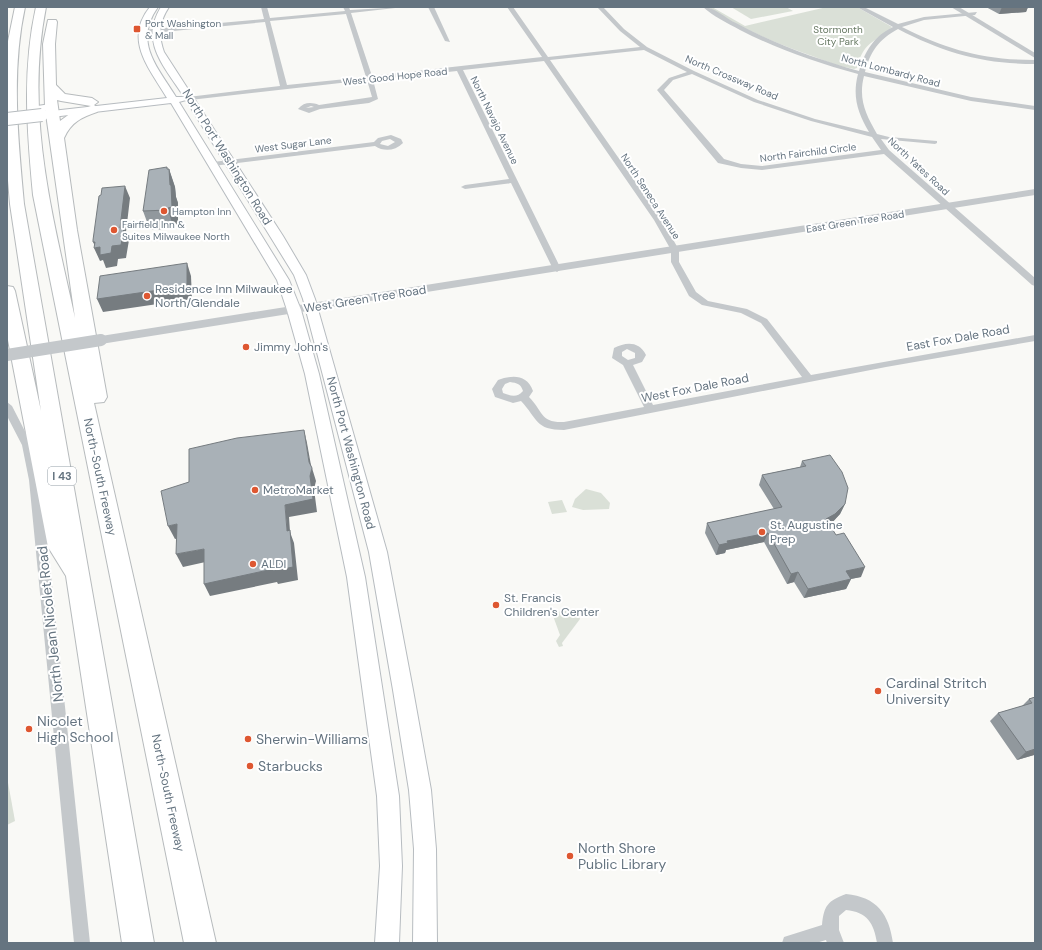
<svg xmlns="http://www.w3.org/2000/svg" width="1042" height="950" viewBox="0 0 1042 950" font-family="'DM Sans',sans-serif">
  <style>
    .green { fill: #dae0d7 }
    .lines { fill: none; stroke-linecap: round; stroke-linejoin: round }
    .secondary-casing { stroke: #b7bcc0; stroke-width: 2 }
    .primary-casing { stroke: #b7bcbf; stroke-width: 2 }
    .motorway-casing { stroke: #b7bbbd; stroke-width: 2 }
    .minor { fill: #c4c8cb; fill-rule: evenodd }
    .tertiary { fill: #c4c8cb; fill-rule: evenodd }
    .secondary { fill: #fff; fill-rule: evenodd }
    .primary { fill: #fff; fill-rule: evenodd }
    .motorway { fill: #fff; fill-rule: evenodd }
    .primary-bridge-far1-casing { stroke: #b7bcbf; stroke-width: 11; stroke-linecap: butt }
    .primary-bridge-casing { stroke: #b7bcbf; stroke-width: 14; stroke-linecap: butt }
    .tertiary-bridge { stroke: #c4c8cb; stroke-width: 12 }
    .primary-bridge-far1 { stroke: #fff; stroke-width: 10 }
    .primary-bridge { stroke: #fff; stroke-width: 12 }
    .wall { fill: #91989d }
    .shaded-wall { fill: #767c80 }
    .building { fill: #a9b1b7; stroke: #767c80 }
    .poi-dot { fill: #de5731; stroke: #fff; stroke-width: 1.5 }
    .labels { text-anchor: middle; stroke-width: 4; stroke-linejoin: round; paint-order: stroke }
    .far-poi-label { font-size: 10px; fill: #657480; stroke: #fff; text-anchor: start }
    .far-park-label { font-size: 10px; fill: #677963; stroke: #fff }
    .far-street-label { font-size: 10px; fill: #657480; stroke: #fff }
    .shield { fill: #fff; stroke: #939ea6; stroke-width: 1 }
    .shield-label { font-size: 11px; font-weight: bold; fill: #657480 }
    .street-label { font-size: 12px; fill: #657480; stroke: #fff }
    .poi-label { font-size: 12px; fill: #657480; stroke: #fff; text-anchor: start }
    .near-street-label { font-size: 14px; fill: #657480; stroke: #fff }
    .near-poi-label { font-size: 14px; fill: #657480; stroke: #fff; text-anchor: start }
  </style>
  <rect width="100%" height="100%" fill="#f9f9f6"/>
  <g class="green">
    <path d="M708,7H712L745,26L827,7H857L892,27C874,43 863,42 857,68L854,69C841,67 828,62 815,57C778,44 741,29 708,7Z"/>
    <polygon points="731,7 786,7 793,11 751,19"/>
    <polygon points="586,489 601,493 610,503 609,509 583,510 572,507 575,499"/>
    <polygon points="562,500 567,512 552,514 548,502"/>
    <polygon points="569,609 578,611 580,619 562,643 563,646 559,647 556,641 560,635 552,613"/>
    <polygon points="7,777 15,821 7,825"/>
  </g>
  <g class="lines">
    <defs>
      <path id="secondary" d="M150,7H158C133,42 157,66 176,97H184C165,67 139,42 161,7H169C159,22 158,35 164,52L283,236L306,275L315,299L387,552L413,690L431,790L436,849L437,943H413L414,849L409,790L393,690L369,552L303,299L294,275L186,100L179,102L289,280L301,310L319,374L365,577L399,796L402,866L399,943H375L380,866L377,796L347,577L305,374L287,310L277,280L171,103L52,117L47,114L52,111L167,98C150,69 123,40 150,7Z"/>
      <polygon id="primary" points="51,104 55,105 56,107 55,109 41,111 36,108 37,106"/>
      <g id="motorway">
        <path d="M15,7H25C11,72 18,138 24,204L154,943H122L66,576L48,547L7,335V286L13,287L15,291L41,411L10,204L7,169V46Z"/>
        <path d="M36,7H46C25,114 52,214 75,318L45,107L43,44L48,20H56L57,22L55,44L56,85L65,94L92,98L98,102L94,105L99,109L97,112C82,117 71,122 64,138L77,230L107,397L104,402L94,403L216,943H184L33,195C27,131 22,70 36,7ZM57,100L61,101L91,106L71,113L60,121Z"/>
      </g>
    </defs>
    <use href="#secondary" class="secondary-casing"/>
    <use href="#primary" class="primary-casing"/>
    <use href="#motorway" class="motorway-casing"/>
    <g class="minor">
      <path d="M261,7H267L270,18L345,11L343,7H349L350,10L404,7L351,13L372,76L542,57L507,7H513L548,57L640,47L620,31L597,7H603L624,29L647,47L694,71L758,100L815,119L869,132C858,113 852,97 858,74C817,63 777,49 740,30C727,23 713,16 703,7C715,7 725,18 736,23C775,44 816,59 859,71C865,51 874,36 893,27L857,7H864L898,24L924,17L977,12L975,15L924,20L902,27C948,50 983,60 1035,60V64C983,64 944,53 898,29C879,39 870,52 865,72L971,97L1035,106V110L971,101L864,76C858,99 866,115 877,134L889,137L937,141V143L935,144L881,139L889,150L1035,278V286L1032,285L884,154L762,170L741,168L718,163L657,90L669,78L687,72L644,50L550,60L662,220L679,250V262L696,292L708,301L747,309L767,319L811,375L1035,335V341L886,367L564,430C535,430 538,419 521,401L513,403L495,397L492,389L498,380C512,375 527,374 533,391L529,397C543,411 540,423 564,422L644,407L623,365L612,358L614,348C626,342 639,341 646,355L642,362L633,365L653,405L802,377L761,323L741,313L702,305L689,296L671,262V250L654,220L544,61L463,70L561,269L557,272L553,269L511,183L465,189L461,187L465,185L509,179L457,71L373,80L378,99L369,103L320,109L309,113L298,109C304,102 311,102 319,105L372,97L367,80L190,100L188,99V97L280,86L265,22L142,34L139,32L142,30L264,19ZM346,14L366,77L287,85L270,21ZM692,74L754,102L811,121L872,137L881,150L762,166L741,164L724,159L664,90L673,80ZM311,106L314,107L306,108ZM627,349L635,353V358L628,360L622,356V352ZM510,382C517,383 521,384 523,391C517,398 511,396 503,393L502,389L505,384Z"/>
      <polygon points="428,7 434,7 450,42 445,41"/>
      <path d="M391,135L401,139L403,143C395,151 384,152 375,146L213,166L209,164L213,162L374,142L378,138ZM390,139L395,142L388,146L380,144L382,141Z"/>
      <polygon points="7,402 12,406 32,445 41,480 90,943 74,943 29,480 22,445 7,416"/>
      <path d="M846,894C877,897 889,914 893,943H877C874,923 867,912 846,910L839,916V930L844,943H827L826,940L816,943H782L784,937L822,925C824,905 828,901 846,894Z"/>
    </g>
    <g class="tertiary">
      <polygon points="951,7 959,7 1035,53 1035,58"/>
      <polygon points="1035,189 1035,195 101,344 95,340 101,336"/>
    </g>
    <use href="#secondary" class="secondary"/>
    <use href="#primary" class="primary"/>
    <use href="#motorway" class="motorway"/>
    <defs>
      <polyline id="primary-bridge-far1" points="40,115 42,115"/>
      <polyline id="primary-bridge" points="7,119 42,115"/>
    </defs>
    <use href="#primary-bridge-far1" class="primary-bridge-far1-casing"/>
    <use href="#primary-bridge" class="primary-bridge-casing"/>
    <polyline class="tertiary-bridge" points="7,355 101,340"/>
    <use href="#primary-bridge-far1" class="primary-bridge-far1"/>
    <use href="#primary-bridge" class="primary-bridge"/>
  </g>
  <g class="wall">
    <polygon points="986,7 1028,7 1026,12 999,14"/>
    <polygon points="168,169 169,169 175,187 176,197 178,203 178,226 174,226 174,229 150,230 143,211"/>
    <polygon points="802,461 845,504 840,514 829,525 861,577 850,579 851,579 846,589 804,598 794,582 787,584 764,542 726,550 725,553 716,555 705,533 707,523 774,509 759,485 762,475 800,467"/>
    <polygon points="1035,697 1035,756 1034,755 1017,760 990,721 998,713 1022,706 1029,699"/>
  </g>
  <g class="shaded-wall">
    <polygon points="1002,7 1028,7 1026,12 999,14"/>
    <polygon points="167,167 169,174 169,169 175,187 176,197 178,203 178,226 174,226 174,229 168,210 170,185"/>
    <polygon points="125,186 130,198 126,232 129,240 126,258 118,259 117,266 106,268 103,260 100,261 94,248 96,248 93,242 95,242 112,246"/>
    <polygon points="187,263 191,276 192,299 103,312 97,299"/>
    <polygon points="304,430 307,443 312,471 312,468 316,481 314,489 317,512 289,517 290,532 294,543 298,580 278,584 277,582 210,596 204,584 287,531 285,505 309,462"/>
    <polygon points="845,504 840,514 831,524 822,529 826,519"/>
    <polygon points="177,524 184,537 175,539 168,526"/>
    <polygon points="768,533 764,542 726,550 725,553 716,555 719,545 727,541"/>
    <polygon points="204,549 210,561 183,567 176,554"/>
    <polygon points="865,567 861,577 841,581 846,571"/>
    <polygon points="798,572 794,582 787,584 791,574"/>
    <polygon points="851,579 846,589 804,598 808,589"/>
    <polygon points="1035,749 1035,754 1034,755 1017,760 1026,752"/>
  </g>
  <g class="building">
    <polygon points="167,167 167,169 169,169 170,185 171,185 172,207 168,208 168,210 143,211 149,170"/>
    <polygon points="125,186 120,228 124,228 121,245 112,246 111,253 100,255 100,247 94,248 95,242 93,242 93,240 99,196 101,195 102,188"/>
    <polygon points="187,263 187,286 97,299 100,276"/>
    <polygon points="304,430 309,462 312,468 310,476 313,499 285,505 287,531 290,530 293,567 273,571 273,569 204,584 204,549 176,554 177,524 168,526 161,491 189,482 189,449 237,438"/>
    <polygon points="830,455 842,472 848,488 845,504 835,514 826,519 836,535 844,533 865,567 846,571 851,579 808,589 798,572 791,574 768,533 727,541 728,543 719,545 707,523 782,507 762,475 806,466 802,461"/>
    <polygon points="1035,697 1035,749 1026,752 998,713 1032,703 1029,699"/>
  </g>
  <g class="poi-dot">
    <rect x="133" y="25" width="8" height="8" rx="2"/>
    <circle cx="164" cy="211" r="4"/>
    <circle cx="114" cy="230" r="4"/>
    <circle cx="147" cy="296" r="4"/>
    <circle cx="246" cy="347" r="4"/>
    <circle cx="255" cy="490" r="4"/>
    <circle cx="762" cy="532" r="4"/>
    <circle cx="253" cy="564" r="4"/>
    <circle cx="496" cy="605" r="4"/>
    <circle cx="878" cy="691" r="4"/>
    <circle cx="29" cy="729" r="4"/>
    <circle cx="248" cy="739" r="4"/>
    <circle cx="250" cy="766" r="4"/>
    <circle cx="570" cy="856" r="4"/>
  </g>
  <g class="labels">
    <g class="far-poi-label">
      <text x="145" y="27">Port Washington<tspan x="145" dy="12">&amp; Mall</tspan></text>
      <text x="172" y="215">Hampton Inn</text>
      <text x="122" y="228">Fairfield Inn &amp;<tspan x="122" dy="12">Suites Milwaukee North</tspan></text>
    </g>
    <g class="far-park-label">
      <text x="838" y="33">Stormonth<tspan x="838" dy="12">City Park</tspan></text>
    </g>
    <g class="far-street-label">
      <text transform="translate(891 70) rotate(15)" y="4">North Lombardy Road</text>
      <text transform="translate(395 76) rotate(-6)" y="4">West Good Hope Road</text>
      <text transform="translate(732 77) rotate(23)" y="4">North Crossway Road</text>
      <text transform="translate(495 120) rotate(64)" y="4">North Navajo Avenue</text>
      <text transform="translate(293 144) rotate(-7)" y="4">West Sugar Lane</text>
      <text transform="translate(808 152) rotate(-7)" y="4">North Fairchild Circle</text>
      <text transform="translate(919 166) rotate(43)" y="4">North Yates Road</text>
      <text transform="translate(651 196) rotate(57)" y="4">North Seneca Avenue</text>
      <text transform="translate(855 221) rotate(-9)" y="4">East Green Tree Road</text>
    </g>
    <rect class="shield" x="48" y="467" width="28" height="18" rx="3"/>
    <g class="shield-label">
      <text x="62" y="480">I 43</text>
    </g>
    <g class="street-label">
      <text transform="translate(227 157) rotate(58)" y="4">North Port Washington Road</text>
      <text transform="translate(365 299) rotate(-9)" y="4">West Green Tree Road</text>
      <text transform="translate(958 338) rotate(-10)" y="4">East Fox Dale Road</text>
      <text transform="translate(695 388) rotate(-11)" y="4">West Fox Dale Road</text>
      <text transform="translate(351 453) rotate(75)" y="4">North Port Washington Road</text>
      <text transform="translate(100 477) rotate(78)" y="4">North-South Freeway</text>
      <text transform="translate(168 793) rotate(78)" y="4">North-South Freeway</text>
    </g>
    <g class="poi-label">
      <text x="155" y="293">Residence Inn Milwaukee<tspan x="155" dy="14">North/Glendale</tspan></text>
      <text x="254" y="351">Jimmy John's</text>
      <text x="263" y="494">MetroMarket</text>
      <text x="770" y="529">St. Augustine<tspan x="770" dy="14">Prep</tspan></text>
      <text x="261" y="568">ALDI</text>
      <text x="504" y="602">St. Francis<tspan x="504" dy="14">Children's Center</tspan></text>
    </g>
    <g class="near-street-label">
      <text transform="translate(50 624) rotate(-96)" y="5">North Jean Nicolet Road</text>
    </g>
    <g class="near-poi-label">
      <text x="886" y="688">Cardinal Stritch<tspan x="886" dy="16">University</tspan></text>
      <text x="37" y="726">Nicolet<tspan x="37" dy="16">High School</tspan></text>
      <text x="256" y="744">Sherwin-Williams</text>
      <text x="258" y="771">Starbucks</text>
      <text x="578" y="853">North Shore<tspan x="578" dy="16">Public Library</tspan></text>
    </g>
  </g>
  <rect width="1042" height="950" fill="none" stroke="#657480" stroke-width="16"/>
</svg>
